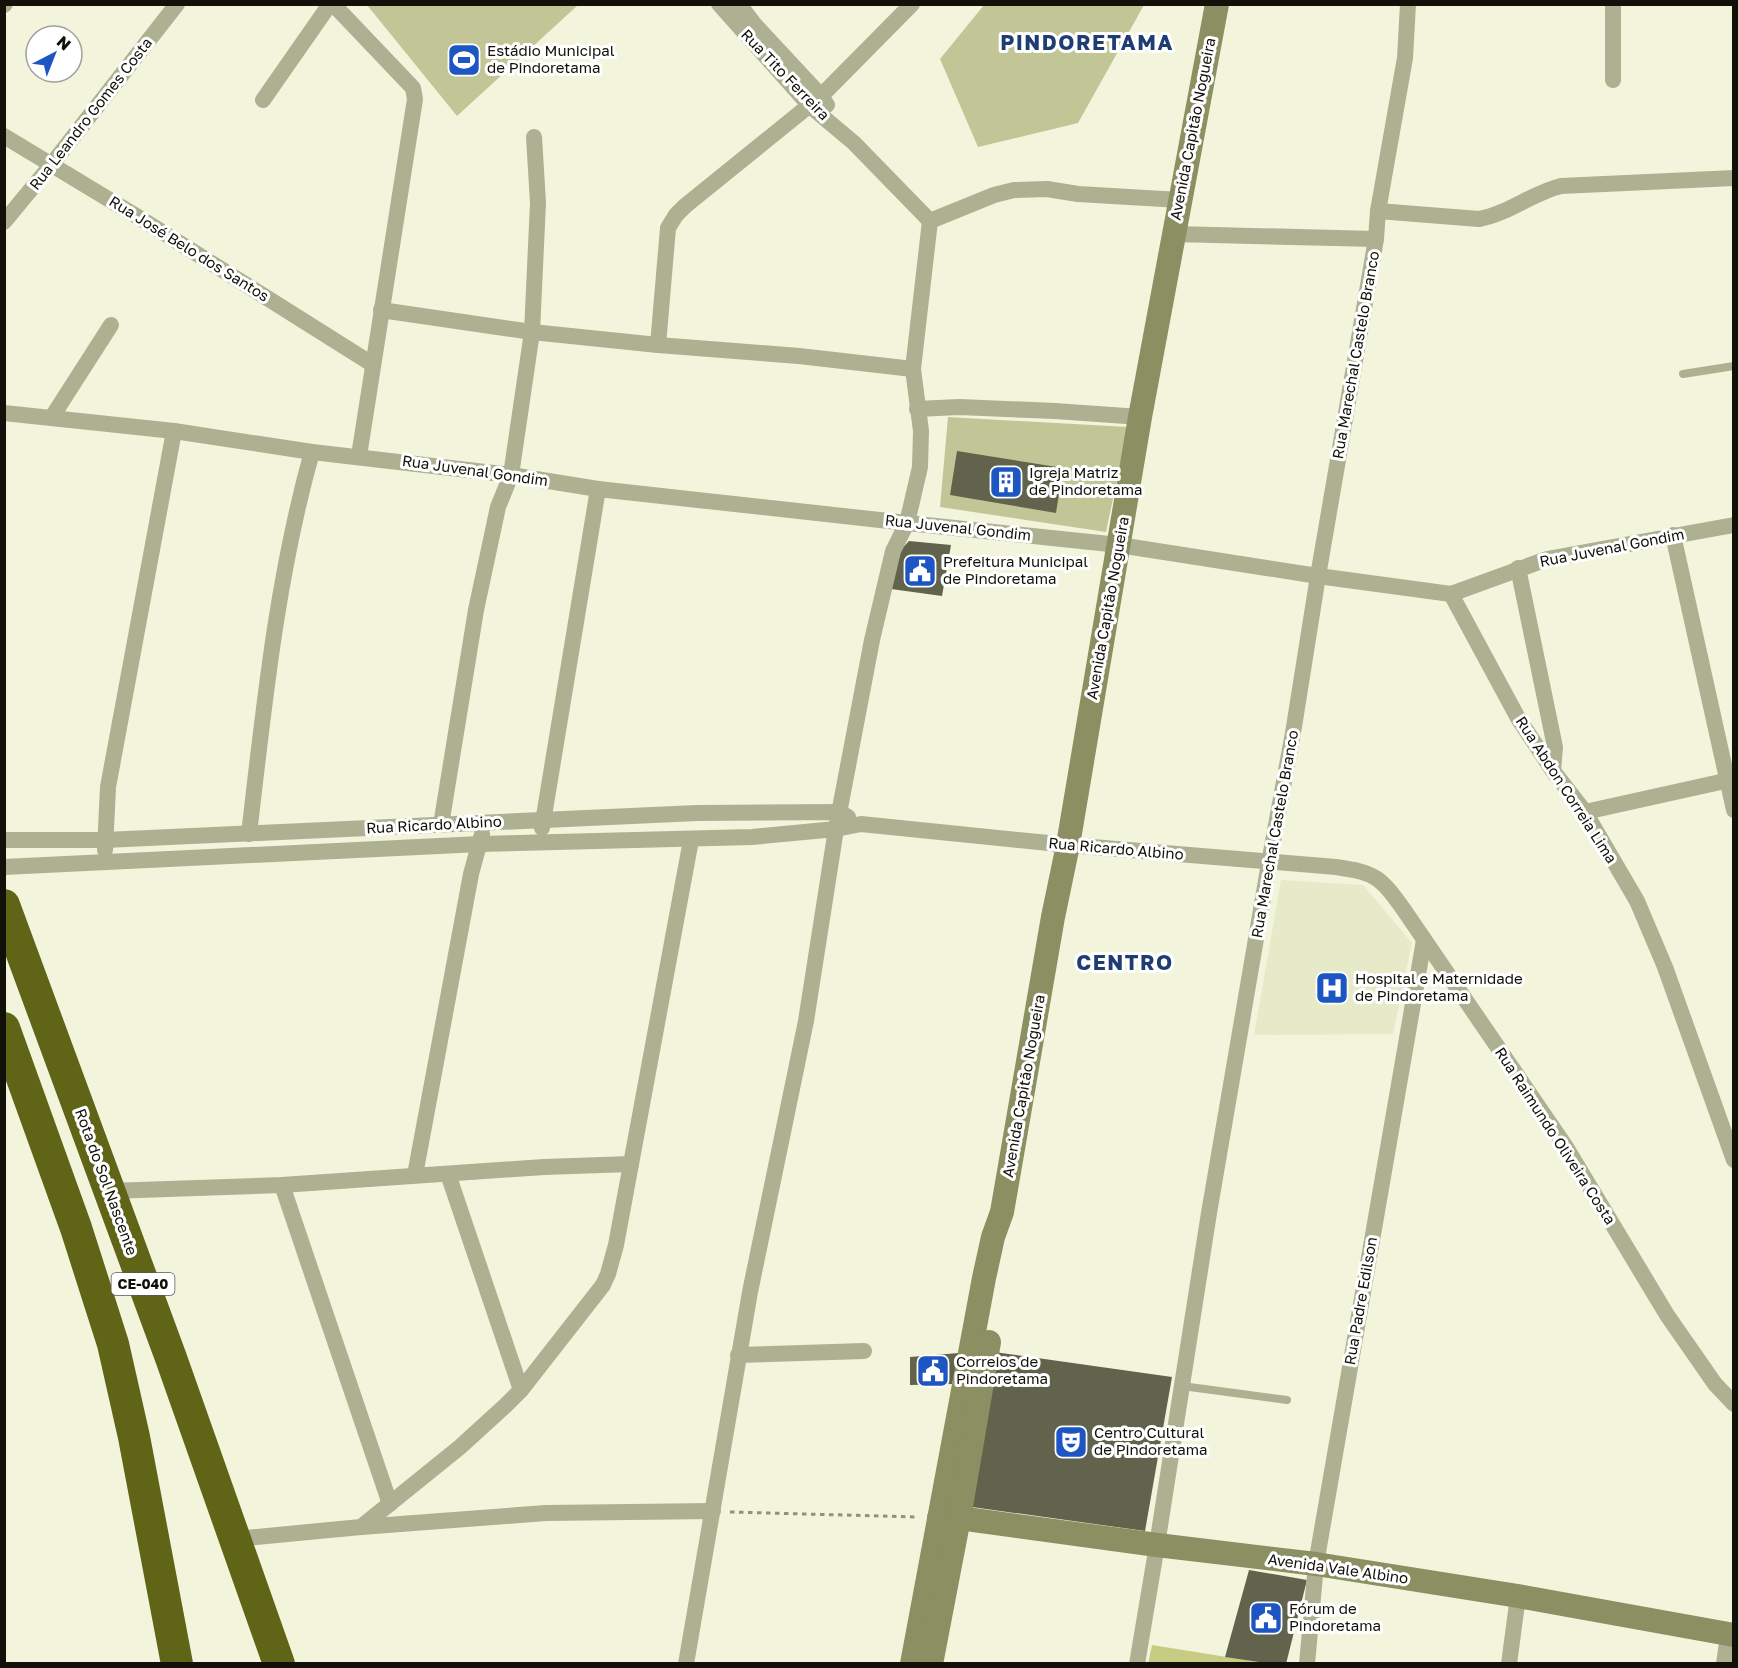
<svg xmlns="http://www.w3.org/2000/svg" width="1738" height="1668" viewBox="0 0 1738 1668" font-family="'Golos Text',sans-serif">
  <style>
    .built { fill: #e7eac9 }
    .green { fill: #c2c696 }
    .water { fill: #c7cc82 }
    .building { fill: #61634d }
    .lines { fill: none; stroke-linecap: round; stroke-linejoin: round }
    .path { stroke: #8f917f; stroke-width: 3; stroke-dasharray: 4.5 4.5; stroke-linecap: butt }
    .lane { stroke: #adb091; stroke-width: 8 }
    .street { stroke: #adb091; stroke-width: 16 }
    .secondary { stroke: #8c8f61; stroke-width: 24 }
    .highway { stroke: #606416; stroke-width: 32 }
    .labels { text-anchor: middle; stroke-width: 6; stroke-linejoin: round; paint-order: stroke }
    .shield { fill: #fff; stroke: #585853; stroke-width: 1.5 }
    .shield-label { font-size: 14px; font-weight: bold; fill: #111109 }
    .poi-label { font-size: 15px; fill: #111109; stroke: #fff; text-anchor: start }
    .street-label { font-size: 15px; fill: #111109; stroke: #fff }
    .district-label { font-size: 21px; font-weight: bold; letter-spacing: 1.5px; fill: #203d73; stroke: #fff }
  </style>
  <rect width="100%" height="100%" fill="#f2f5dc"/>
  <polygon class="built" points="1281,880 1363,885 1412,943 1393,1034 1254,1035"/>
  <g class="green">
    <polygon points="367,5 578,5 457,116"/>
    <polygon points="984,5 984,4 1144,5 1078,123 978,147 940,59"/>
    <polygon points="948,417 1128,427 1106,532 940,507"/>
  </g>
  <polygon class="water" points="1152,1645 1264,1663 1148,1664"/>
  <g class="building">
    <polygon points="957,451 1063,468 1056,513 950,495"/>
    <polygon points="909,541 951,545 942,596 891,589 898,553"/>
    <polygon points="994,1352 1172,1377 1145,1531 972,1507"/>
    <polygon points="959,1353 952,1384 910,1385 910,1357"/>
    <polygon points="1249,1570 1307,1580 1286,1664 1272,1664 1225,1657"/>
  </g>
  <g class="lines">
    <polyline class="path" points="730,1512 918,1517"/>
    <g class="lane">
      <polyline points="1683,374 1734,366"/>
      <polyline points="1182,1386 1287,1400"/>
    </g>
    <g class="street">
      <polyline points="333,4 413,88 415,99 359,456"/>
      <polyline points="719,4 810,106 854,143 930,221"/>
      <polyline points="739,4 755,25 821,96 827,105"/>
      <polyline points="1613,4 1613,80"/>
      <polyline points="4,5 5,4"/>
      <polyline points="263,100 330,4"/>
      <polyline points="4,136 143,220 372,364"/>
      <path d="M1378,211L1479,219C1508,214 1532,193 1561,186L1734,178"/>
      <polyline points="4,222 52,164 177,4"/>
      <polyline points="1174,234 1376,239"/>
      <polyline points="381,310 532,332 658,345 799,356 913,369"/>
      <polyline points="658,345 668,228 676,215 685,206 821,96 912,4"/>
      <polyline points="917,409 959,407 1055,411 1140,417"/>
      <polyline points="4,413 174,431 312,452 511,475 598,489 907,523 1119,545 1318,576 1451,594 1547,559 1734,525"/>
      <polyline points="52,417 111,325"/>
      <polyline points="1673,535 1734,810"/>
      <polyline points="1518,568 1555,747 1553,771"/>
      <polyline points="1451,594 1518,718 1553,771 1585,812 1637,901 1665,967 1734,1160"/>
      <polyline points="1585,812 1734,779"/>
      <polyline points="441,825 476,610 498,507 511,475 532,332 538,203 534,137"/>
      <polyline points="542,828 598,489"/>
      <path d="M249,834C264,706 277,576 312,452"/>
      <polyline points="4,840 105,840 697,813 839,812 848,817"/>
      <polyline points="105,850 108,787 174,431"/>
      <path d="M4,867L480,844L752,837L836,829L861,824L1068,845L1336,867C1377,873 1380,877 1404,910L1566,1147L1667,1315L1715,1384L1734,1404"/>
      <polyline points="448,1174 521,1390"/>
      <polyline points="415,1175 471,874 482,834"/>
      <polyline points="282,1185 390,1504"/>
      <polyline points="109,1191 282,1185 544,1167 631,1164"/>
      <polyline points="738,1355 864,1351"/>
      <polyline points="361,1527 460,1447 505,1406 521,1390 603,1285 608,1274 616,1245 691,840"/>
      <polyline points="235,1539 361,1527 546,1513 713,1511"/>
      <polyline points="686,1664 750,1292 806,1021 836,829 872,640 893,551 907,523 920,467 921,431 913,369 930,221 994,195 1014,190 1047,189 1078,194 1180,200"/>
      <polyline points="1137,1664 1157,1545 1209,1213 1269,863 1293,733 1318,576 1376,239 1378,211 1405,58 1408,4"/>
      <polyline points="1307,1664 1316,1564 1424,940"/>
      <polyline points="1509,1664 1518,1596"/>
      <polyline points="1724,1664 1728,1635"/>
    </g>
    <g class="secondary">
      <polyline points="939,1518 959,1518 1157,1545 1316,1564 1518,1596 1734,1635"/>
      <polyline points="912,1664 984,1278 993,1237 1002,1212 1053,917 1068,845 1140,417 1217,4"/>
      <polyline points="931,1664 959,1518 989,1342"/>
    </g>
    <g class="highway">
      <polyline points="4,905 171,1358 279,1664"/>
      <polyline points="4,1028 76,1228 113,1344 134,1437 177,1664"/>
    </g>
  </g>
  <defs>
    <symbol id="stadium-square" viewBox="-11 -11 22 22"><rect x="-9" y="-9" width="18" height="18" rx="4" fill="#1d55c2" stroke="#fff"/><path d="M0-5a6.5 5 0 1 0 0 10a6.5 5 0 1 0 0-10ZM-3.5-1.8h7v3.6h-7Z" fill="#fff"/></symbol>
    <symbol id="building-square" viewBox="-11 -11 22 22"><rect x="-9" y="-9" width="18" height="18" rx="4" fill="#1d55c2" stroke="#fff"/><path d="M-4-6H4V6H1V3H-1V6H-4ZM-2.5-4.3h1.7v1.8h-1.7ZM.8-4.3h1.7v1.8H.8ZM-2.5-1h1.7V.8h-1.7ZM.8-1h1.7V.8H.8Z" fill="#fff"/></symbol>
    <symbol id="civic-square" viewBox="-11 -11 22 22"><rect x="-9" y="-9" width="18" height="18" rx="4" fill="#1d55c2" stroke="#fff"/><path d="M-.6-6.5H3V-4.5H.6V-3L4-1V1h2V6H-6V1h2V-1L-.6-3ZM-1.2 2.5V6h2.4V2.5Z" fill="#fff"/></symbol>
    <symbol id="hospital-square" viewBox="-11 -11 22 22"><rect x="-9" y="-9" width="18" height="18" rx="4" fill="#1d55c2" stroke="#fff"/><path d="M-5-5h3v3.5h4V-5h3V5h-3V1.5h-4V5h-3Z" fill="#fff"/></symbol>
    <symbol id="theatre-square" viewBox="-11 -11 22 22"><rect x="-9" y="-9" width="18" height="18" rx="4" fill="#1d55c2" stroke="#fff"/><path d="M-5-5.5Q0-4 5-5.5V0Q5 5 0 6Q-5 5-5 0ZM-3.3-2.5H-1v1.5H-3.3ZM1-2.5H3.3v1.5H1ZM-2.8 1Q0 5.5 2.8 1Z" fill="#fff"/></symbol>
  </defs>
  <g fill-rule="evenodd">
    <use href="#stadium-square" x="445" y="41" width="38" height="38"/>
    <use href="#building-square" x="987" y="463" width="38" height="38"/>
    <use href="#civic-square" x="901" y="552" width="38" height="38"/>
    <use href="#hospital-square" x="1313" y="969" width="38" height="38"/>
    <use href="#civic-square" x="914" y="1352" width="38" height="38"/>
    <use href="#theatre-square" x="1052" y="1423" width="38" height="38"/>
    <use href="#civic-square" x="1247" y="1599" width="38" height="38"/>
  </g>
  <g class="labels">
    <rect class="shield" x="111.5" y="1273" width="63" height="22" rx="4.5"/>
    <g class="shield-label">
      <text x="143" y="1289">CE-040</text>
    </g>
    <g class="poi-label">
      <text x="487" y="56">Estádio Municipal<tspan x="487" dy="17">de Pindoretama</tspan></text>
      <text x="1029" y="478">Igreja Matriz<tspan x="1029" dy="17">de Pindoretama</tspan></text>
      <text x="943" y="567">Prefeitura Municipal<tspan x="943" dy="17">de Pindoretama</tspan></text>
      <text x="1355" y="984">Hospital e Maternidade<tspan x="1355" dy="17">de Pindoretama</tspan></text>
      <text x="956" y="1367">Correios de<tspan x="956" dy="17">Pindoretama</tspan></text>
      <text x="1094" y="1438">Centro Cultural<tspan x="1094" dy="17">de Pindoretama</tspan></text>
      <text x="1289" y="1614">Fórum de<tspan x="1289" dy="17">Pindoretama</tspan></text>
    </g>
    <g class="street-label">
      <text transform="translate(785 75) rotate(46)" y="5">Rua Tito Ferreira</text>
      <text transform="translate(91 114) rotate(-52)" y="5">Rua Leandro Gomes Costa</text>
      <text transform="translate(1193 129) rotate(-79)" y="5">Avenida Capitão Nogueira</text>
      <text transform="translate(189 249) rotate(32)" y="5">Rua José Belo dos Santos</text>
      <text transform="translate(1356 355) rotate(-80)" y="5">Rua Marechal Castelo Branco</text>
      <text transform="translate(475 471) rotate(8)" y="5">Rua Juvenal Gondim</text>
      <text transform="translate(958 528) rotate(6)" y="5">Rua Juvenal Gondim</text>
      <text transform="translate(1612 548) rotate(-11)" y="5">Rua Juvenal Gondim</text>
      <text transform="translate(1108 608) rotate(-80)" y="5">Avenida Capitão Nogueira</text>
      <text transform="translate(1566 790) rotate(57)" y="5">Rua Abdon Correia Lima</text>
      <text transform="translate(434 825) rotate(-3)" y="5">Rua Ricardo Albino</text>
      <text transform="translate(1275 834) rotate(-80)" y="5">Rua Marechal Castelo Branco</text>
      <text transform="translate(1116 849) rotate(5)" y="5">Rua Ricardo Albino</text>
      <text transform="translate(1024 1086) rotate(-80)" y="5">Avenida Capitão Nogueira</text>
      <text transform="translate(1555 1136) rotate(57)" y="5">Rua Raimundo Oliveira Costa</text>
      <text transform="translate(106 1182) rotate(70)" y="5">Rota do Sol Nascente</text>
      <text transform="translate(1361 1301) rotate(-80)" y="5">Rua Padre Edilson</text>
      <text transform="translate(1338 1569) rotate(8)" y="5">Avenida Vale Albino</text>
    </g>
    <g class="district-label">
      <text x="1087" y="50">PINDORETAMA</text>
      <text x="1125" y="970">CENTRO</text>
    </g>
  </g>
  <rect width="1738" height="1668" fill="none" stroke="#111109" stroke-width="12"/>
  <g transform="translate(54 54) rotate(42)"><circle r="28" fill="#ffffff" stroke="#a0a09d" stroke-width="1.5"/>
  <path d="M0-4.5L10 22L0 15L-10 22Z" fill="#1d55c2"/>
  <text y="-9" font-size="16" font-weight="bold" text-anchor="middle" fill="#111109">N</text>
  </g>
</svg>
